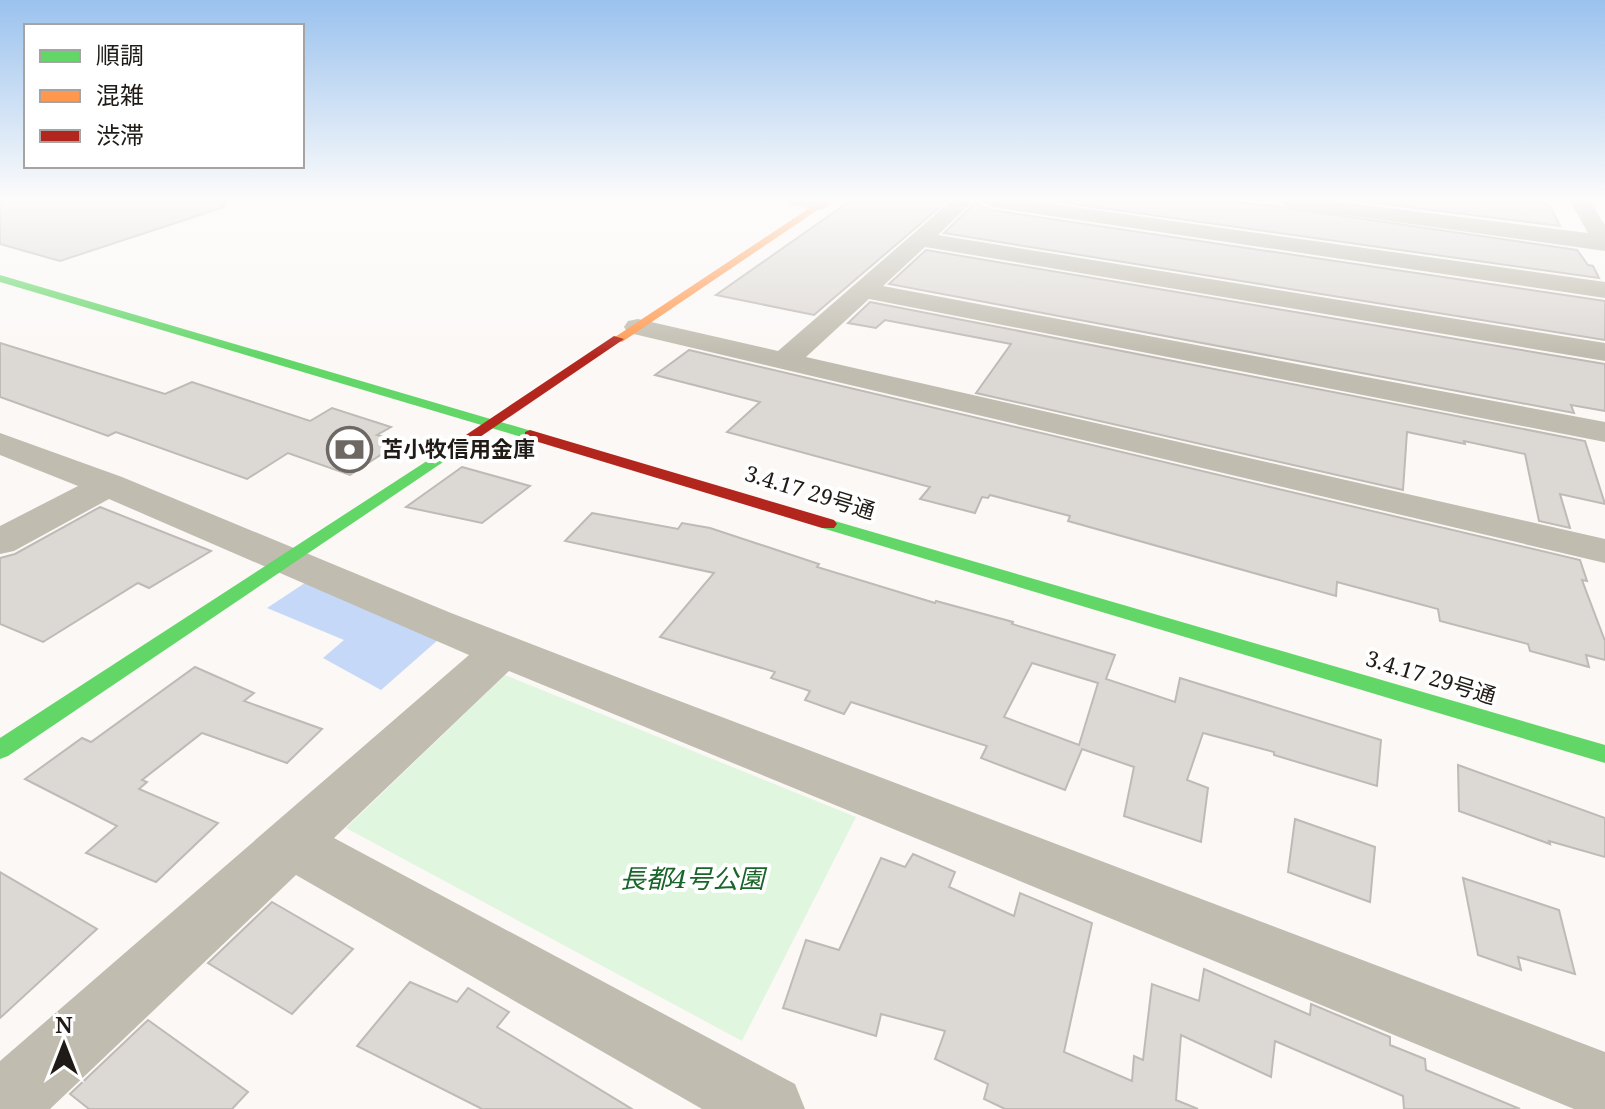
<svg xmlns="http://www.w3.org/2000/svg" width="1605" height="1109" viewBox="0 0 1605 1109" font-family="'Noto Serif','Noto Sans JP',serif">
  <style>
    .green { fill: #e1f6df }
    .water { fill: #c6d8f8 }
    .building { fill: #dcd8d4; stroke: #bebab6; stroke-width: 2; fill-rule: evenodd }
    .lines { fill: none; stroke-linecap: round; stroke-linejoin: round }
    .street { fill: #c0bcaf; fill-rule: evenodd }
    .fast { fill: #63d668; fill-rule: evenodd }
    .slow { fill: #ff974d; fill-rule: evenodd }
    .jam { fill: #b3261e; fill-rule: evenodd }
    .labels { text-anchor: middle; stroke-width: 8; stroke-linejoin: round; paint-order: stroke }
    .poi-label { font-size: 22px; font-weight: bold; fill: #201b16; stroke: #fff; text-anchor: start }
    .street-label { font-size: 22px; fill: #201b16; stroke: #fff }
    .near-park-label { font-size: 26px; font-style: italic; fill: #1a6529; stroke: #fff }
  </style>
  <rect width="100%" height="100%" fill="#fbf8f6"/>
  <polygon class="green" points="505,675 856,817 742,1041 346,828"/>
  <polygon class="water" points="314,577 447,632 381,690 323,658 344,640 267,608"/>
  <g class="building">
    <polygon points="0,201 223,201 224,207 60,261 0,244"/>
    <polygon points="850,201 947,201 814,315 716,295"/>
    <polygon points="1052,201 1226,201 1281,207 1577,250 1588,265 1593,266 1599,278"/>
    <polygon points="1359,201 1526,201 1549,204 1560,226"/>
    <polygon points="975,203 991,210 1605,301 1605,340 944,233"/>
    <polygon points="926,250 1605,364 1605,411 1571,405 1574,413 889,284"/>
    <polygon points="870,302 1585,441 1605,504 1560,494 1570,528 1539,521 1525,454 1464,441 1465,444 1407,432 1403,490 976,393 1011,344 885,320 876,328 848,323"/>
    <polygon points="0,343 165,394 192,382 310,421 332,408 391,427 377,435 400,442 350,475 288,453 247,479 116,432 108,436 0,397"/>
    <polygon points="689,350 1580,560 1587,581 1582,580 1605,641 1605,660 1586,655 1589,667 1530,651 1528,644 1440,621 1438,609 1337,582 1336,596 1068,521 1070,516 990,495 988,498 982,497 975,513 920,499 930,487 727,432 760,402 655,375"/>
    <polygon points="462,467 530,486 482,523 406,507"/>
    <polygon points="100,507 211,551 149,588 138,583 43,642 0,624 0,558 15,554"/>
    <path d="M592,513L678,529L682,523L710,528L819,564L817,567L935,603L936,601L1013,622L1012,624L1115,655L1106,679L1175,702L1180,678L1381,740L1377,786L1274,755V752L1203,733L1187,780L1208,788L1201,842L1124,816L1134,767L1082,749L1065,790L981,758L987,746L851,702L844,714L805,700L810,691L771,678L775,672L660,637L714,573L565,541ZM1032,663L1098,683L1079,745L1004,717Z"/>
    <polygon points="195,667 254,693 244,701 322,729 287,763 202,733 142,780 147,782 139,789 218,823 156,882 86,853 117,826 25,779 82,738 91,742"/>
    <polygon points="1458,765 1605,818 1605,857 1549,841 1550,844 1459,811"/>
    <polygon points="1295,819 1375,847 1370,902 1288,872"/>
    <polygon points="913,854 955,872 949,887 1014,916 1020,893 1092,923 1064,1052 1132,1081 1134,1056 1143,1060 1152,984 1199,1001 1204,969 1310,1015 1311,1004 1390,1037 1390,1045 1425,1059 1426,1070 1520,1109 1404,1109 1403,1096 1275,1041 1271,1077 1181,1035 1176,1100 1198,1109 1005,1109 984,1099 988,1084 935,1059 945,1031 881,1014 876,1036 783,1008 806,940 839,950 881,858 905,867"/>
    <polygon points="0,872 97,929 0,1018"/>
    <polygon points="1463,878 1559,910 1575,974 1518,957 1521,970 1478,955"/>
    <polygon points="272,902 353,949 292,1014 208,963"/>
    <polygon points="410,982 457,1002 468,988 509,1012 497,1027 632,1109 482,1109 357,1046"/>
    <polygon points="148,1020 248,1092 232,1109 89,1109 70,1094"/>
  </g>
  <g class="lines">
    <g class="street">
      <polygon points="788,201 829,201 831,204 821,210 791,205"/>
      <polygon points="951,201 973,201 938,235 1605,343 1605,361 925,247 883,286 1605,422 1605,442 869,299 806,357 1605,539 1605,563 638,335 628,333 624,327 628,321 638,319 778,351"/>
      <polygon points="981,201 1032,201 1605,282 1605,298 991,207"/>
      <polygon points="1277,201 1333,201 1588,233 1570,201 1590,201 1605,225 1605,251 1287,207"/>
      <polygon points="0,433 122,477 451,613 653,691 1605,1052 1605,1109 1574,1109 509,671 334,838 795,1084 805,1109 702,1109 296,875 50,1109 0,1109 0,1061 469,655 109,499 14,551 0,554 0,526 78,486 0,455"/>
    </g>
    <g class="fast">
      <polygon points="0,275 535,432 538,435 535,438 525,438 0,282"/>
      <polygon points="450,446 458,451 455,454 8,756 0,759 0,738"/>
      <polygon points="828,519 1605,745 1605,763 822,528 819,524 822,520"/>
    </g>
    <polygon class="slow" points="820,201 831,201 622,342 612,339"/>
    <g class="jam">
      <polygon points="614,336 624,339 455,454 450,456 442,451"/>
      <polygon points="530,430 834,520 837,524 834,528 822,528 525,438 525,432"/>
    </g>
  </g>
  <linearGradient id="sky" x2="0" y2="1"><stop stop-color="#9ac2ee"/><stop offset="0.56" stop-color="#fdfcfb"/><stop offset="1" stop-color="#fdfcfb" stop-opacity="0"/></linearGradient>
  <rect width="1605" height="356" fill="url(#sky)"/>
  <defs>
    <symbol id="bank-ring" viewBox="-11 -11 22 22"><circle r="9.5" fill="#fff" stroke="#6d6864" stroke-width="1.5"/><path d="M-6-4H6V4H-6ZM0-2.3a2.3 2.3 0 1 0 0 4.6a2.3 2.3 0 1 0 0-4.6Z" fill="#6d6864"/></symbol>
  </defs>
  <g fill-rule="evenodd">
    <use href="#bank-ring" x="324" y="424" width="51" height="51"/>
  </g>
  <g class="labels">
    <g class="poi-label">
      <text x="381" y="457">苫小牧信用金庫</text>
    </g>
    <g class="street-label">
      <text transform="translate(810 492) rotate(17)" y="8">3.4.17 29号通</text>
      <text transform="translate(1431 677) rotate(17)" y="8">3.4.17 29号通</text>
    </g>
    <g class="near-park-label">
      <text x="692" y="888">長都4号公園</text>
    </g>
  </g>
  <rect x="24" y="24" width="280" height="144" fill="#ffffff" stroke="#a6a4a2" stroke-width="2"/>
  <rect x="40" y="50" width="40" height="12" fill="#63d668" stroke="#a6a4a2" stroke-width="2"/>
  <text x="96" y="64" font-size="24" fill="#201b16">順調</text>
  <rect x="40" y="90" width="40" height="12" fill="#ff974d" stroke="#a6a4a2" stroke-width="2"/>
  <text x="96" y="104" font-size="24" fill="#201b16">混雑</text>
  <rect x="40" y="130" width="40" height="12" fill="#b3261e" stroke="#a6a4a2" stroke-width="2"/>
  <text x="96" y="144" font-size="24" fill="#201b16">渋滞</text>
  <g transform="translate(64 1045)" stroke="#ffffff" stroke-width="6" paint-order="stroke">
  <path d="M0-6L14 30L0 20L-14 30Z" fill="#201b16"/>
  <text y="-12" font-size="22" font-weight="bold" text-anchor="middle" fill="#201b16">N</text>
  </g>
</svg>
